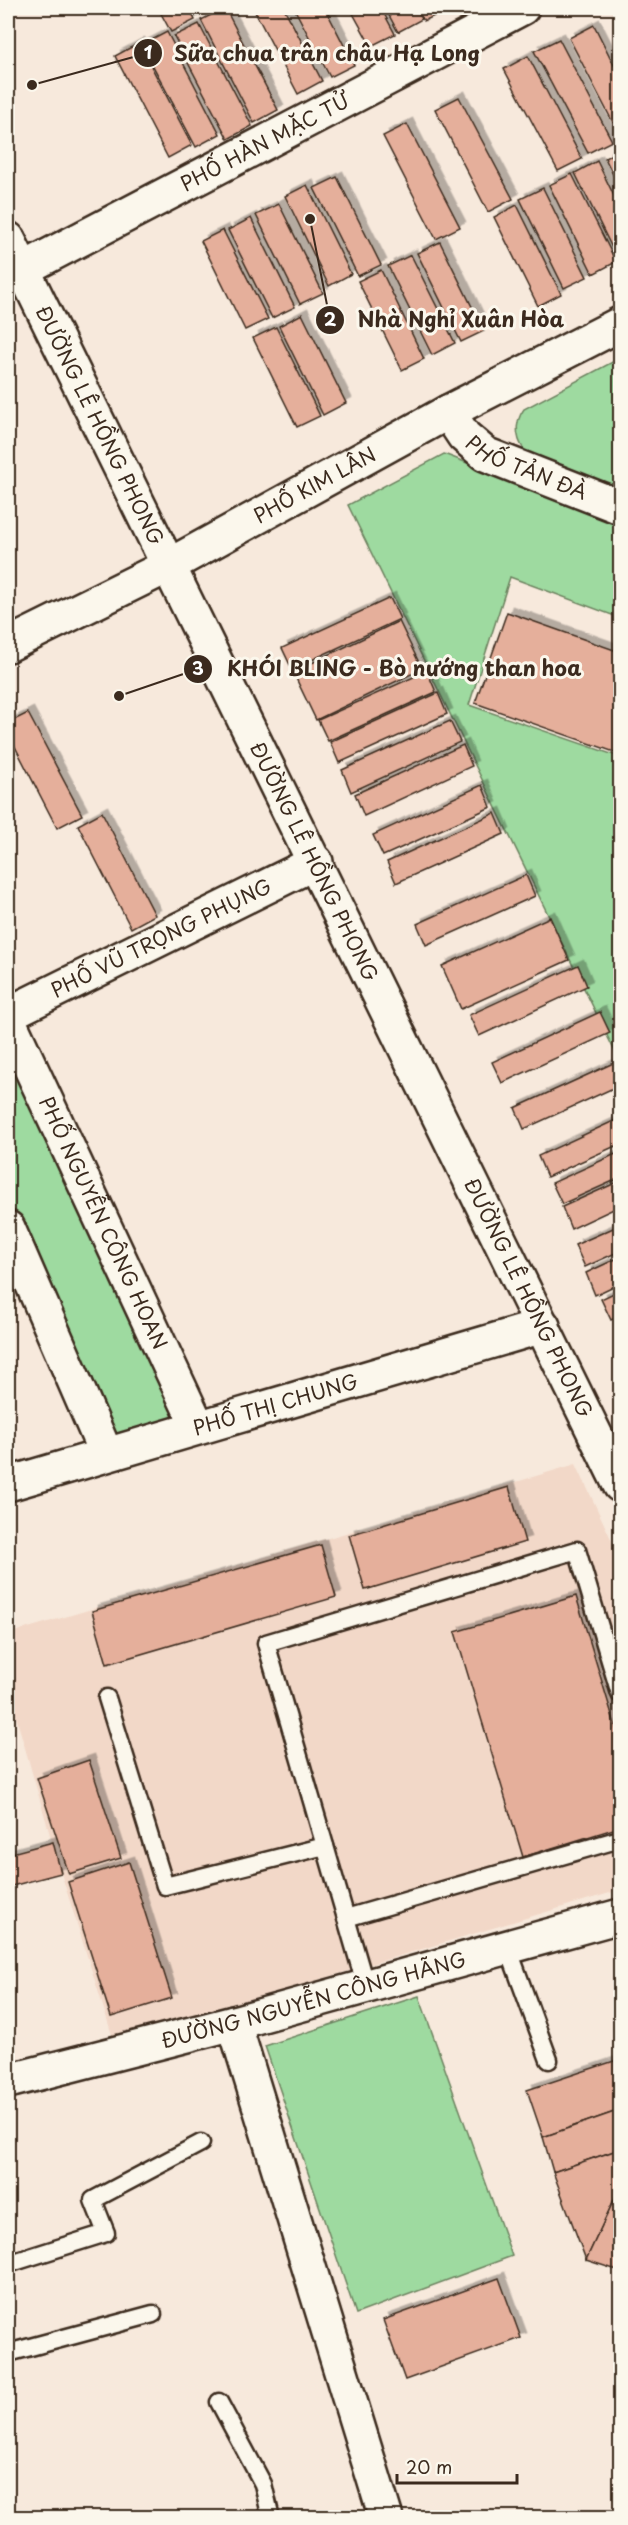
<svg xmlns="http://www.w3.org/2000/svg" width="628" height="2525" viewBox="0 0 628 2525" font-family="'Playpen Sans',sans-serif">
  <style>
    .built { fill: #f2d8c8 }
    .green { fill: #9edaa0; stroke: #6c825f; stroke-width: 1.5 }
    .building { fill: #e5af9b; stroke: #3b2a1e; stroke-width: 1.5; filter: url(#shadow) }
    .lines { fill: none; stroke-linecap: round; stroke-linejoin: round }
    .lane-casing { stroke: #3b2a1e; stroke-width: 21 }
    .street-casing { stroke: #3b2a1e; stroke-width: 38 }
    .secondary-casing { stroke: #3b2a1e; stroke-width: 38 }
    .lane { stroke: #fbf7ec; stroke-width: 16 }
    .street { stroke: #fbf7ec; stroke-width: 33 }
    .secondary { stroke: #fbf7ec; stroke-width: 33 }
    .labels { text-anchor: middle; stroke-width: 6; stroke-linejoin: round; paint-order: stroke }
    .street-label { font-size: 20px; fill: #3b2a1e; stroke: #fbf7ec }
    .leader { fill: none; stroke: #3b2a1e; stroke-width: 2 }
    .callout-dot { fill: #3b2a1e; stroke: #fbf7ec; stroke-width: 2 }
    .mark-label { font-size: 18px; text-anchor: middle; font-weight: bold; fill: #fff }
    .callout-label { font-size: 21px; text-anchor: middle; font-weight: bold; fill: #3b2a1e; stroke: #fbf7ec; stroke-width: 6; stroke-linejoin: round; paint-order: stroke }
  </style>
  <defs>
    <filter id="shadow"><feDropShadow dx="5.5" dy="-5.5" stdDeviation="0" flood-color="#0004"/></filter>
  </defs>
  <rect width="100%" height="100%" fill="#f7e9dc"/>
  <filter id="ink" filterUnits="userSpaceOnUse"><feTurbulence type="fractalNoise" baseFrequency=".0167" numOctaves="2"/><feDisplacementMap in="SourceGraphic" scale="12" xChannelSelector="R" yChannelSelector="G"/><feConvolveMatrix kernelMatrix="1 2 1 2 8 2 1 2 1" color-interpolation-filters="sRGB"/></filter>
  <g filter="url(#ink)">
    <polygon class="built" points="576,1464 620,1558 620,1890 114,2041 61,1873 8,1689 8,1634"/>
    <g class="green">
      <path d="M620,358V493L529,455C516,443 513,424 524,409Z"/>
      <polygon points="444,454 620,522 620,618 510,577 469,705 620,757 620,1062 348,505"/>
      <polygon points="8,1052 184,1419 110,1441 8,1198"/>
      <polygon points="419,1996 512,2256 356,2314 265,2046"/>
    </g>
    <g class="building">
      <polygon points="158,8 189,8 195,20 171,32"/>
      <polygon points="225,8 278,110 254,123 201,20"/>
      <polygon points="253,8 284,8 322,81 298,94"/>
      <polygon points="294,8 325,8 354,65 330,77"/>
      <polygon points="350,8 381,8 395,34 371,46"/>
      <polygon points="385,8 416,8 422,19 398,32"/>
      <polygon points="416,8 447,8 448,9 424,21"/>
      <polygon points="199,24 252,126 228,139 174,36"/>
      <polygon points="594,25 620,77 620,136 569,38"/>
      <polygon points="167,32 220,134 196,147 142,45"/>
      <polygon points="559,39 612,141 588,153 534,51"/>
      <polygon points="139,43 192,145 168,158 115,56"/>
      <polygon points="528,56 582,159 558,171 504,69"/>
      <polygon points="459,97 513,199 488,212 435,109"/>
      <polygon points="407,124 460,227 436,239 383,136"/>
      <polygon points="620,149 620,189 605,158"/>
      <polygon points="597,161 620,208 620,261 619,262 575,173"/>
      <polygon points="572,174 616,262 593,274 549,185"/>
      <polygon points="337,177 381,265 358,276 314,188"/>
      <polygon points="307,185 351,274 329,286 285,196"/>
      <polygon points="543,188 587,277 564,288 520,199"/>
      <polygon points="279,204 323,293 300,304 256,215"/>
      <polygon points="517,205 561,294 538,306 494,217"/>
      <polygon points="251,218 295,307 272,318 228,230"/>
      <polygon points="223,230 268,319 245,330 201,241"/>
      <polygon points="440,242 484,331 461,342 417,253"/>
      <polygon points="411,255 455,343 432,355 388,266"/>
      <polygon points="381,270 424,359 402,370 358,281"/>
      <polygon points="302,314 346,403 323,415 279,326"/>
      <polygon points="276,327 320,416 297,427 253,338"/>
      <polygon points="390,598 400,619 292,669 282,648"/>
      <polygon points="507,612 620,652 620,754 475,703"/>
      <polygon points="399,621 422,669 316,720 293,672"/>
      <polygon points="427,671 436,692 328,741 318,720"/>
      <polygon points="438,693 447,714 339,763 330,742"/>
      <polygon points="28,713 82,815 57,828 8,733 8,723"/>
      <polygon points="450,721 460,742 351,792 342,770"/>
      <polygon points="463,745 472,766 364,816 355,794"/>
      <polygon points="482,785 491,807 383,856 373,835"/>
      <polygon points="102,812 155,915 131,928 78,825"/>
      <polygon points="495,813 504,834 396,883 387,862"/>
      <polygon points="526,875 535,896 426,945 417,924"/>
      <polygon points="550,917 569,960 461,1009 442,966"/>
      <polygon points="578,965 587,986 479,1036 469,1015"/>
      <polygon points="600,1012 610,1033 502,1083 492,1062"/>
      <polygon points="620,1060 620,1085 524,1129 515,1108"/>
      <polygon points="620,1118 620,1144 547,1177 538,1156"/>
      <polygon points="620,1152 620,1178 562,1204 552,1183"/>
      <polygon points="620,1181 620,1206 571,1229 562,1207"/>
      <polygon points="620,1225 620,1251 585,1267 575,1245"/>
      <polygon points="620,1257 620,1283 595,1295 586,1273"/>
      <polygon points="620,1290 620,1316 611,1320 601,1299"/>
      <polygon points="509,1487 525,1542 365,1590 349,1535"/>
      <polygon points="321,1545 336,1597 107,1664 92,1611"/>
      <polygon points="576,1596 620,1741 620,1827 523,1857 455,1632"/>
      <polygon points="89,1760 121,1858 69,1874 37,1778"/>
      <polygon points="53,1842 61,1873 8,1887 8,1854"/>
      <polygon points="129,1862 172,1998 111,2017 68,1882"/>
      <polygon points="620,2059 620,2110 543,2137 527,2090"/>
      <polygon points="620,2110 620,2149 553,2172 543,2137"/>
      <polygon points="620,2149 620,2187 586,2260 553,2172"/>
      <polygon points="620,2187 620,2271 586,2260"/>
      <polygon points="499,2278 521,2338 405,2380 383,2320"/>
    </g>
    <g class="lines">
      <defs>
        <g id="lane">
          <polyline points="107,1698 165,1886 325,1846"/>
          <polyline points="346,1918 620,1839"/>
          <polyline points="508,1948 549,2060"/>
          <polyline points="366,1987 266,1643 577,1550 620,1694"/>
          <polyline points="8,2264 106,2233 93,2200 201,2143"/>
          <polyline points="8,2353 153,2314"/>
          <polyline points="219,2402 263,2484 271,2518"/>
        </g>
        <g id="street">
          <path id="s1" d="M8,277L522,8"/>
          <path id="s2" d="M448,412L464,436L485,454L620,507"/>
          <path id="s3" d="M8,645L170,565L448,412L620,324"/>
          <path id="s4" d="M8,1014L316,862"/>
          <path id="s5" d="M8,1019L198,1427"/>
          <polyline points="8,1228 106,1454"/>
          <path id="s6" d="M8,1484L543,1326"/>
          <polyline points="234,2023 386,2518"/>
          <path id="s7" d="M8,2081L234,2023L620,1916"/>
        </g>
        <g id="secondary">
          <path id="s8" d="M8,239L620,1485"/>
        </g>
      </defs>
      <use href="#lane" class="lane-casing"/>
      <use href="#street" class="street-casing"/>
      <use href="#secondary" class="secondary-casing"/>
      <use href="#lane" class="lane"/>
      <use href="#street" class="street"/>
      <use href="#secondary" class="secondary"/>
    </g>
  </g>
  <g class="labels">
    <g class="street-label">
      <text dy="7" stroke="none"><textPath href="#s1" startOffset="290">PHỐ HÀN MẶC TỬ</textPath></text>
      <text dy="7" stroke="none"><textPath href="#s8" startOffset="208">ĐƯỜNG LÊ HỒNG PHONG</textPath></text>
      <text dy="7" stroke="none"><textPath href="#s2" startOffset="100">PHỐ TẢN ĐÀ</textPath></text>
      <text dy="7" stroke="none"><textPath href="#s3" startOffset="346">PHỐ KIM LÂN</textPath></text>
      <text dy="7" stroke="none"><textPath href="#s8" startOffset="694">ĐƯỜNG LÊ HỒNG PHONG</textPath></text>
      <text dy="7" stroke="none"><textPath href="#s4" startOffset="171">PHỐ VŨ TRỌNG PHỤNG</textPath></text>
      <text dy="7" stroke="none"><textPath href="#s5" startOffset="225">PHỐ NGUYỄN CÔNG HOAN</textPath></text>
      <text dy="7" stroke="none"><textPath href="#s8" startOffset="1180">ĐƯỜNG LÊ HỒNG PHONG</textPath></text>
      <text dy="7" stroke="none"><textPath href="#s6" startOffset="279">PHỐ THỊ CHUNG</textPath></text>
      <text dy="7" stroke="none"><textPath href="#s7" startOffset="316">ĐƯỜNG NGUYỄN CÔNG HÃNG</textPath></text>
    </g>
  </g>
  <path class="leader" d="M32 85L148 53M310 219L330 320M119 696L198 669"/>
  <g class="callout-dot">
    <circle cx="32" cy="85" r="6"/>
    <circle cx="310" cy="219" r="6"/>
    <circle cx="119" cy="696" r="6"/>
    <circle cx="148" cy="53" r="15"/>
    <circle cx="330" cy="320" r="15"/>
    <circle cx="198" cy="669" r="15"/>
  </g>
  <g class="mark-label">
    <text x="148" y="59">1</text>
    <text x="330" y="326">2</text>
    <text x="198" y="675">3</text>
  </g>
  <g class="callout-label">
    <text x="327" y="61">Sữa chua trân châu Hạ Long</text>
    <text x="461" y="327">Nhà Nghỉ Xuân Hòa</text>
    <text x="404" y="676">KHÓI BLING - Bò nướng than hoa</text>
  </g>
  <rect width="628" height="2525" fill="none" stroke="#fbf7ec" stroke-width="30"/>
  <rect x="15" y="15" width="598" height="2495" fill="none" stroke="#3b2a1e" stroke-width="2" filter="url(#ink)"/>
  <path d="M397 2474v9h120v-9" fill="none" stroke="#3b2a1e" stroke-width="3"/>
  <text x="406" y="2474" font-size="18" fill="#3b2a1e" stroke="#fbf7ec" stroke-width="4.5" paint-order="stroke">20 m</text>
</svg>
